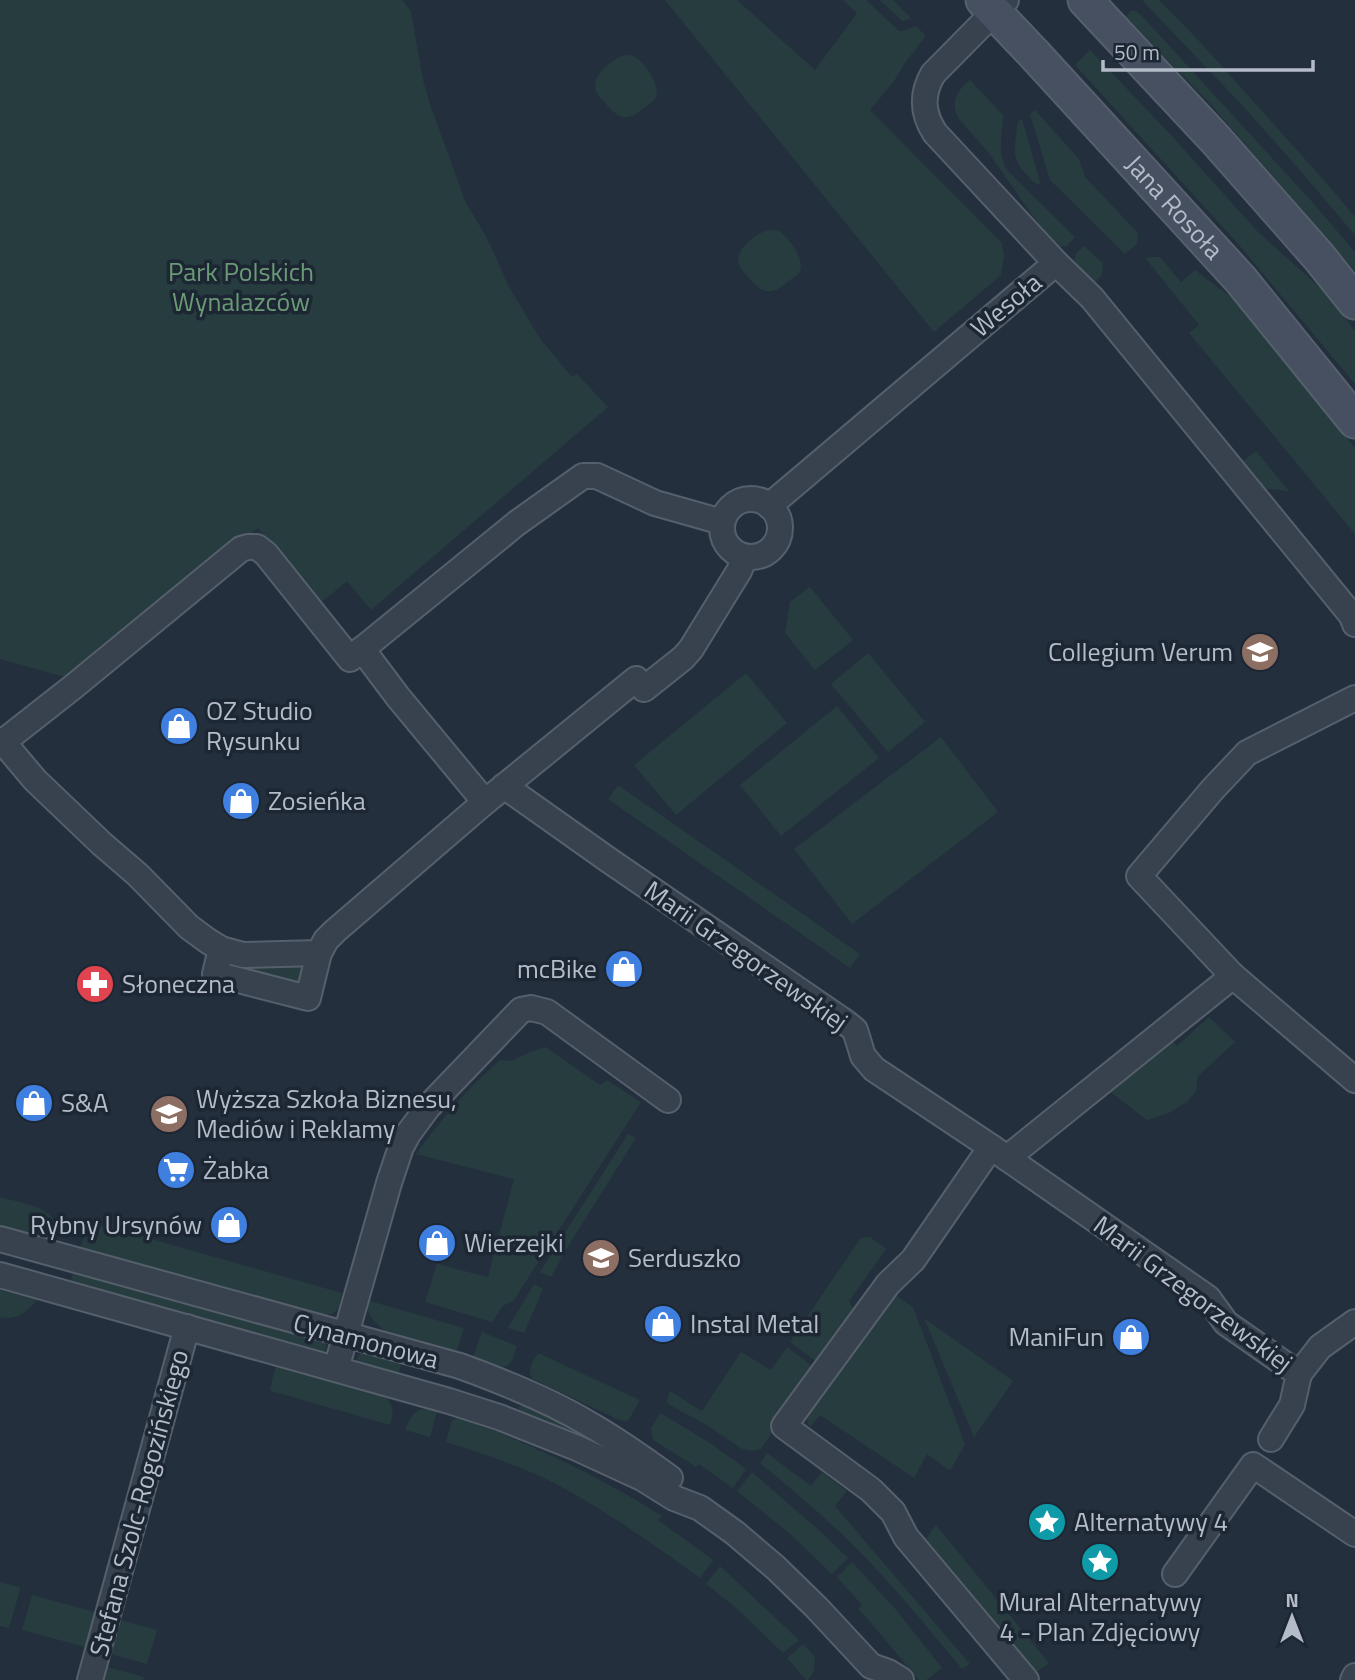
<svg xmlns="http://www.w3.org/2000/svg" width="1355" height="1680" viewBox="0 0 1355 1680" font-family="'Titillium Web',sans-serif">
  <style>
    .green { fill: #263c3f }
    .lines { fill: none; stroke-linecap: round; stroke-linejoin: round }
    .street-casing { stroke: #565f6c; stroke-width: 28 }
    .secondary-casing { stroke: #565f6c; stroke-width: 37 }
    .street { stroke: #38414e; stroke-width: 24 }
    .secondary { stroke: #465061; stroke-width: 33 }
    .labels { text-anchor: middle; stroke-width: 7; stroke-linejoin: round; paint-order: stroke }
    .street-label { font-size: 26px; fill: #b4bcc9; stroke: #1d2633 }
    .park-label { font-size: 26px; fill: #6b9a76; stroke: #1d2633 }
    .poi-label { font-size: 26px; fill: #b4bcc9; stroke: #1d2633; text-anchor: start }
  </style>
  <rect width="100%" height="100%" fill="#242f3e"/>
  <g class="green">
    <polygon points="0,0 402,0 411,11 423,80 431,107 466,203 486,236 509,287 541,340 572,377 577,374 608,407 371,610 347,581 322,602 258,528 72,679 0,659"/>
    <polygon points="665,0 737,0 815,70 857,13 843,0 866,0 899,31 903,31 916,26 924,34 925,37 905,63 894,81 870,110 1002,243 1004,256 1001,275 934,332"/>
    <polygon points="880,0 893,0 911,18 904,21 901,20"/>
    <polygon points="1142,0 1159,0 1201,43 1329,186 1355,217 1355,235 1298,168 1241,104"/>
    <polygon points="1131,11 1136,11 1143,17 1314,204 1355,252 1355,271 1213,107 1126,17"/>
    <polygon points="1090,50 1170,134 1258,232 1326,293 1355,331 1355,384 1240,246 1075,65"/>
    <path d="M625,55C629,55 631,55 635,57C645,63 663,88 655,99C652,103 646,106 642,109C627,123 618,118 606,104C603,100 597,95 596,91C591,75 612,59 625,55Z"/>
    <path d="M970,80L1003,115C1003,134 996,155 1008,171L1075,237L1067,246L1059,247L1043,230L988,152L959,119C949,102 957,91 970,80Z"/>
    <polygon points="1035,110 1079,159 1085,177 1138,233 1137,244 1125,254 1050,180 1030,114"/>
    <path d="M1022,119L1041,185C1033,184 1032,181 1027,175C1009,157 1016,147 1017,125L1019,121Z"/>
    <path d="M768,230C772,230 775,229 779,231C789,237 807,262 799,273C797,276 793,278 790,280C773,295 764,296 749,278C746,274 741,270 739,265C734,249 755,234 768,230Z"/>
    <polygon points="1084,246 1103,263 1102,275 1094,283 1074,262 1076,253"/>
    <polygon points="1149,257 1160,257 1181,282 1195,270 1243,306 1355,448 1355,534 1189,333 1199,325 1146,259"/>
    <polygon points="1256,451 1289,491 1261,488 1241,463"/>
    <polygon points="810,587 853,640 815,670 785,633 790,602"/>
    <polygon points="868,653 925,722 888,752 831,684"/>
    <polygon points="746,673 787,723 676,815 634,765"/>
    <polygon points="837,706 879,758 781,836 740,785"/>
    <polygon points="941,737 998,812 852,924 794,849"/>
    <polygon points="618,785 860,954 850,968 608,799"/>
    <polygon points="241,962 305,962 301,988 242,974"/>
    <polygon points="1209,1017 1235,1042 1198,1076 1196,1091 1187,1102 1169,1113 1147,1120 1108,1090 1172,1041 1177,1046"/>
    <path d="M546,1047L600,1085L607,1080L641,1102L514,1300L503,1306L492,1322L425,1302L437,1264L488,1277L514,1179L416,1154C441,1119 468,1088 500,1060L511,1061L530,1052Z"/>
    <polygon points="628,1134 636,1138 565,1251 551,1277 540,1272"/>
    <path d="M0,1197C17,1202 57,1207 56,1229C56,1233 55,1237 54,1241L0,1225Z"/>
    <path d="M99,1226L109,1227L342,1293L339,1308L332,1314H313L80,1247C84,1236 87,1230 99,1226Z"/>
    <polygon points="865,1237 870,1237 886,1249 849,1301 857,1315 820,1361 816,1361 790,1342 860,1239"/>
    <polygon points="74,1269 321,1338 326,1345 325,1350 321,1353 313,1352 290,1342 148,1302 111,1297 70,1285"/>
    <polygon points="534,1284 543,1289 524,1333 508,1328"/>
    <path d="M0,1290L37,1300C27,1312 16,1321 0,1317Z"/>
    <polygon points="895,1295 913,1307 965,1444 950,1471 927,1454 914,1478 820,1415 810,1427 804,1413"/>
    <polygon points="370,1301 464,1328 456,1353 387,1333 373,1320 367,1310 368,1302"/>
    <polygon points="924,1318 1013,1381 974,1437"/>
    <path d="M482,1332L517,1346C515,1350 514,1358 511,1362C503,1374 483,1361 473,1357Z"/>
    <polygon points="787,1347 816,1369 761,1449 752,1451 742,1449 705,1424 668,1404 667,1400 670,1391 702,1411 741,1352 771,1370"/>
    <polygon points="365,1351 400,1362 401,1366 398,1374 394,1374 360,1365 357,1361 358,1357 361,1352"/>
    <path d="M538,1353L640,1400L628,1421L619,1420L533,1379C526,1370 533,1362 538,1353Z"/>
    <path d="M276,1365L385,1396C394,1405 394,1414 390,1425L271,1391L270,1388Z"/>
    <polygon points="524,1403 580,1430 581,1434 579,1437 521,1416 519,1411 519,1407"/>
    <path d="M425,1408L437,1411L430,1437L405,1430C409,1419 413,1411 425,1408Z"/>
    <polygon points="660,1413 707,1441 746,1469 733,1488 699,1464 696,1467 653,1440 651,1428"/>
    <path d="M457,1418L465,1419C534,1446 599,1476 662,1516L658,1520L713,1560L700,1578C654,1545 607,1511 556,1484C521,1466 484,1454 446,1442L452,1420Z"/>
    <path d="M767,1453L811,1486L822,1472L847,1491L835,1506L970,1664L962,1669C928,1628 894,1586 856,1548C826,1518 793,1490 760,1463Z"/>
    <polygon points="752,1472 821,1532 848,1558 832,1574 789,1533 737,1491"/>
    <polygon points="936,1525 1049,1663 1035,1673 925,1545 925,1540"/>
    <polygon points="852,1562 897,1611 942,1668 926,1680 919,1680 867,1618 858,1609 862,1605 837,1577"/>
    <polygon points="720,1566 799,1640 783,1653 735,1607 706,1584"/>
    <polygon points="0,1582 19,1587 20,1590 9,1628 0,1626"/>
    <polygon points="32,1595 98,1613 89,1648 22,1630"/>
    <polygon points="117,1619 157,1630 147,1664 107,1653"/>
    <polygon points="803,1644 815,1657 814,1671 808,1680 806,1680 787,1658"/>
    <polygon points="104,1666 144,1677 143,1680 100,1680"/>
  </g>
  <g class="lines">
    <defs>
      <g id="street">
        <polyline points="1056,263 1092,298 1352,616 1355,624"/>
        <circle cx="751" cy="528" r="29"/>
        <path d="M769,506L1056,263L935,133C922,113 921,95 933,74L1006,0"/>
        <polyline points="362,649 398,697 485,802"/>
        <polyline points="1355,698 1247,753 1213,789 1139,876 1233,976 1355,1080"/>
        <polyline points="0,740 3,742 35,780 102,844 138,875 189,927 208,941 221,949 243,955 319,953 326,940 335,931 485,802 636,679 644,689 683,658 691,649 739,571 745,557"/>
        <polyline points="3,742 73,687 241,549 248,547 257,547 266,554 350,659 517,523 583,476 597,476 655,503 722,522"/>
        <polyline points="504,786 610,861 845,1022 855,1030 863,1056 874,1069 991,1147 1208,1298 1226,1323 1299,1374 1292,1405 1271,1439"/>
        <polyline points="221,949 215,974 308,998 319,953"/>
        <polyline points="991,1147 913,1260 888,1284 784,1426 871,1490 893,1512 906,1537 1026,1680"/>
        <polyline points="1007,1158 1233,976"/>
        <path d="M0,1239L460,1366C504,1382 549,1400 589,1424C617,1440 644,1459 670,1478"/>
        <polyline points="0,1275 449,1401 499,1417 577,1448 642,1478 674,1498 700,1508 735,1533 776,1568 817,1608 871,1666 888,1672 901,1680"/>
        <polyline points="336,1369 389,1183 401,1147 408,1134 428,1107 521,1010 531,1008 547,1012 668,1100"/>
        <polyline points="1299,1374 1320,1347 1355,1322"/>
        <polyline points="1175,1574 1253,1465 1355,1534"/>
        <polyline points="90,1680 187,1327"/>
        <polyline points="1353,1680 1355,1676"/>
      </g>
      <g id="secondary">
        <path id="s1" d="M983,0L1036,56L1241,280L1355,421"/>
        <polyline points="1085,0 1216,140 1319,257 1355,302"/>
      </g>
    </defs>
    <use href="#street" class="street-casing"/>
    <use href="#secondary" class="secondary-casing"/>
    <use href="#street" class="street"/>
    <use href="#secondary" class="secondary"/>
  </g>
  <defs>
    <symbol id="university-disc" viewBox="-11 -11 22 22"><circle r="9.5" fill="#8d6e63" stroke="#1d2633"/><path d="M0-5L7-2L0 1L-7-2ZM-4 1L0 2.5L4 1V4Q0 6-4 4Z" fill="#fff"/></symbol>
    <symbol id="shop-disc" viewBox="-11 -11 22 22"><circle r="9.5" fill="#3f7fe0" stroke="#1d2633"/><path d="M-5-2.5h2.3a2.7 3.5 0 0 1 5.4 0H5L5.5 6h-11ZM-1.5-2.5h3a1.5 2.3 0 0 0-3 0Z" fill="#fff"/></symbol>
    <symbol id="pharmacy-disc" viewBox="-11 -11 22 22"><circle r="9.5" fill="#e0444e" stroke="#1d2633"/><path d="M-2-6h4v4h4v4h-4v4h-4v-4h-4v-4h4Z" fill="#fff"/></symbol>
    <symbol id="supermarket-disc" viewBox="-11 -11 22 22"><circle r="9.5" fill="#3f7fe0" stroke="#1d2633"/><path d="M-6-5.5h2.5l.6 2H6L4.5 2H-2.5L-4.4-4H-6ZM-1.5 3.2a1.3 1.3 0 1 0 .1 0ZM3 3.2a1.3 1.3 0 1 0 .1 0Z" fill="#fff"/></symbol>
    <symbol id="school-disc" viewBox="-11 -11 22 22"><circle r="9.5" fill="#8d6e63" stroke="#1d2633"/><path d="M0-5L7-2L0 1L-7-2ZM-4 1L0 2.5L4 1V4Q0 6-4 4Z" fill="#fff"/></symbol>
    <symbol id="sight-disc" viewBox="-11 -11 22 22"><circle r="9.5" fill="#0f9aa8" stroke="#1d2633"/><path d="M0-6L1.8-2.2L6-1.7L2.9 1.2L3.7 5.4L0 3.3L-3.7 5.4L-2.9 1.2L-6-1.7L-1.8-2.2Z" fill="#fff"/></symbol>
  </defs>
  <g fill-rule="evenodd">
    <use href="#university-disc" x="1238" y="630" width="44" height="44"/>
    <use href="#shop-disc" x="157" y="704" width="44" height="44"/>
    <use href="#shop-disc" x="219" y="779" width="44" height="44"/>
    <use href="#shop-disc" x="602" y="947" width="44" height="44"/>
    <use href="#pharmacy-disc" x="73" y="962" width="44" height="44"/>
    <use href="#shop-disc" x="12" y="1081" width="44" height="44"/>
    <use href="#university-disc" x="147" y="1092" width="44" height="44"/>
    <use href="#supermarket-disc" x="154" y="1148" width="44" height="44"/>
    <use href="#shop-disc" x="207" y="1203" width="44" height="44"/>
    <use href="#shop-disc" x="415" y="1221" width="44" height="44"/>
    <use href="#school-disc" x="579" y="1236" width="44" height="44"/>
    <use href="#shop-disc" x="641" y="1302" width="44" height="44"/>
    <use href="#shop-disc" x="1109" y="1315" width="44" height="44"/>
    <use href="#sight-disc" x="1025" y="1500" width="44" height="44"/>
    <use href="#sight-disc" x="1078" y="1540" width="44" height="44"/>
  </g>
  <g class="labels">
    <g class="street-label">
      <text dy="9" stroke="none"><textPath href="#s1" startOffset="282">Jana Rosoła</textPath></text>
      <text transform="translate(1006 305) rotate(-40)" y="9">Wesoła</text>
      <text transform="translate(746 956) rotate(35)" y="9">Marii Grzegorzewskiej</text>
      <text transform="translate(1193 1294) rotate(37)" y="9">Marii Grzegorzewskiej</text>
      <text transform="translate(366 1341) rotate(15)" y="9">Cynamonowa</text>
      <text transform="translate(139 1503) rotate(-75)" y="9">Stefana Szolc-Rogozińskiego</text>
    </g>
    <g class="park-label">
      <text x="241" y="281">Park Polskich<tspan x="241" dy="30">Wynalazców</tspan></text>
    </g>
    <g class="poi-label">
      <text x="1233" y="661" text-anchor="end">Collegium Verum</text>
      <text x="206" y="720">OZ Studio<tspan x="206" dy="30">Rysunku</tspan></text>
      <text x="268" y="810">Zosieńka</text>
      <text x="597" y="978" text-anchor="end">mcBike</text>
      <text x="122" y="993">Słoneczna</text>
      <text x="196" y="1108">Wyższa Szkoła Biznesu,<tspan x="196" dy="30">Mediów i Reklamy</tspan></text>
      <text x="61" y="1112">S&amp;A</text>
      <text x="203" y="1179">Żabka</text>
      <text x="202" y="1234" text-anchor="end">Rybny Ursynów</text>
      <text x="464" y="1252">Wierzejki</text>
      <text x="628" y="1267">Serduszko</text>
      <text x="690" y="1333">Instal Metal</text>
      <text x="1104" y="1346" text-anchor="end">ManiFun</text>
      <text x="1074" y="1531">Alternatywy 4</text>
      <text x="1100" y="1611" text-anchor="middle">Mural Alternatywy<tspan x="1100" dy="30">4 - Plan Zdjęciowy</tspan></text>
    </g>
  </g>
  <g transform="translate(1292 1617)" stroke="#1d2633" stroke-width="5" paint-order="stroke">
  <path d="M0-5L12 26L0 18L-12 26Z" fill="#b4bcc9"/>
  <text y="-10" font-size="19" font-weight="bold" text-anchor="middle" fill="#b4bcc9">N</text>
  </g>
  <path d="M1103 60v10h210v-10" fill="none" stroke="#b4bcc9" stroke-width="3.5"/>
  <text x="1114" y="60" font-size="21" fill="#b4bcc9" stroke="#1d2633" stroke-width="5" paint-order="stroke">50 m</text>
</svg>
